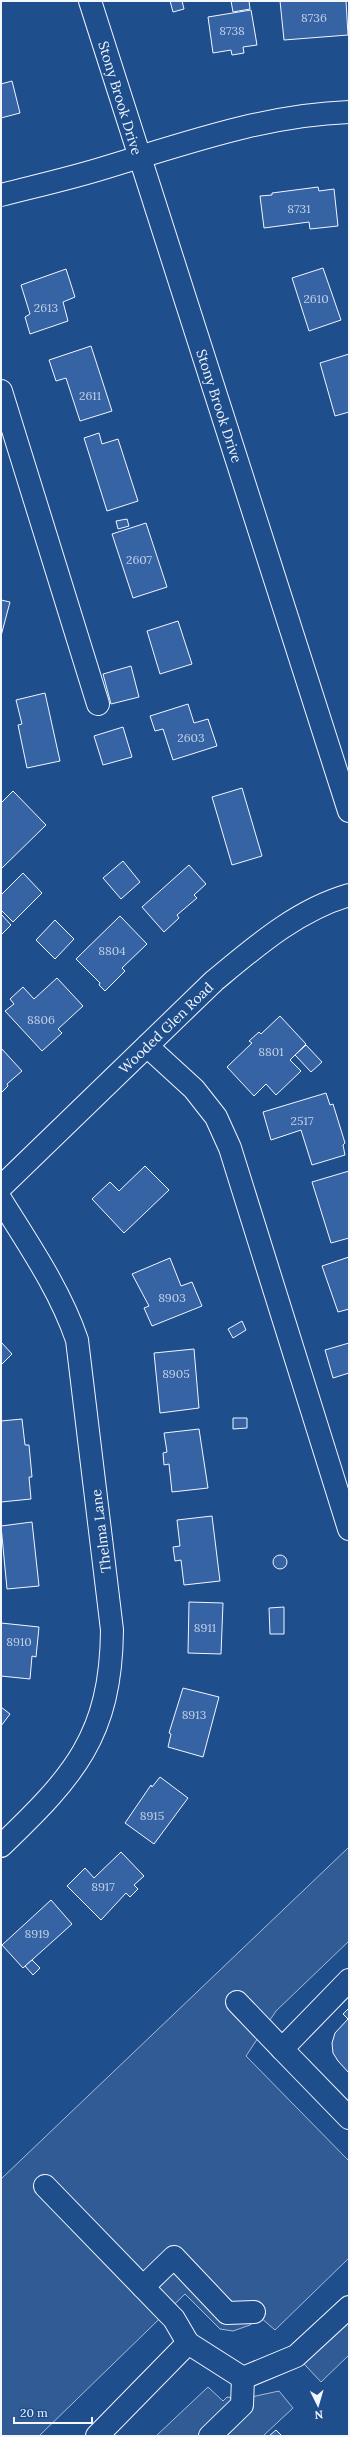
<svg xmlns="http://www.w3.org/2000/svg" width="350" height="2437" viewBox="0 0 350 2437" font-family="Lora,serif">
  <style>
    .parking { fill: #305b95; stroke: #a8bbd7 }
    .building { fill: #3563a3; stroke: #f2f6ff }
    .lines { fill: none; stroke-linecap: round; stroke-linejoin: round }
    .minor-casing { stroke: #f2f6ff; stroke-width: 24 }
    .minor { stroke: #1f4e8c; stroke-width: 22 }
    .labels { text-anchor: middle; stroke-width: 3; stroke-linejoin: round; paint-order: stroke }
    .number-label { font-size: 12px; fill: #c3d1e8 }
    .street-label { font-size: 14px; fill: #f2f6ff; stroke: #1f4e8c }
  </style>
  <rect width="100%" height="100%" fill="#1f4e8c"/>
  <g class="parking">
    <polygon points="349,1847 349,1941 276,2011 246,2056 349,2161 349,2258 275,2330 260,2317 250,2325 233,2331 220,2329 185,2294 39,2436 1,2436 1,2179"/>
    <polygon points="349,2296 349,2355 321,2382 292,2351"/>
    <polygon points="208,2387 223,2401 227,2397 242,2399 279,2391 293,2408 263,2436 156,2436"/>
  </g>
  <g class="building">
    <polygon points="170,1 182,1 184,9 173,12"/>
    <polygon points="231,1 249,1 250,9 233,12"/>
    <polygon points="280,1 346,1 348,35 284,40"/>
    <polygon points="251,10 257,45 243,47 244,53 232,55 231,50 213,53 208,17"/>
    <polygon points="12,81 20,113 1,118 1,84"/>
    <polygon points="318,187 319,191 334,189 338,226 310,229 309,222 264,228 260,196 272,195 272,193"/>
    <polygon points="323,268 341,320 309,331 292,278"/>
    <polygon points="66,269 75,297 63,302 68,321 30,334 25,317 30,314 21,285"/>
    <polygon points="91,346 112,411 80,421 66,378 56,381 49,360"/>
    <polygon points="349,354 349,412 335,416 320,363"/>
    <polygon points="99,433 102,444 118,439 138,501 107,511 84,438"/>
    <polygon points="127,519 129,526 118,529 116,521"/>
    <polygon points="146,523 167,587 133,598 112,534"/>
    <polygon points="1,600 10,602 1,636"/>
    <polygon points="178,621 192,664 160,674 147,631"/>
    <polygon points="131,666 139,697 111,704 103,674"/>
    <polygon points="45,693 60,761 27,768 18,725 22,724 16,700"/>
    <polygon points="188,704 194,723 208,719 217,746 173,760 163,729 155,731 150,716"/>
    <polygon points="123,727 132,757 103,765 94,736"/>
    <polygon points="242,788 262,856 232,865 212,797"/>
    <polygon points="13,791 46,825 1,869 1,803"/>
    <polygon points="123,861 140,882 121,899 103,878"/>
    <polygon points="189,865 206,884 194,895 197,898 177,915 179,918 164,932 142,907"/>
    <polygon points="23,873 42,893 13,922 1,910 1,895"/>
    <polygon points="1,914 11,925 1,935"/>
    <polygon points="120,916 147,944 122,968 125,971 105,991 99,985 100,983 76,959"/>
    <polygon points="55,920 74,939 55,959 36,940"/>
    <polygon points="57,978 83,1006 58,1029 62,1033 42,1051 5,1011 14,1004 10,999 23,987 34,999"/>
    <polygon points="280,1016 306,1044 290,1060 301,1071 276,1095 266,1084 254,1096 227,1067 252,1043 249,1041 259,1032 261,1034"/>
    <polygon points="306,1045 322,1062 311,1072 295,1055"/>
    <polygon points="1,1048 22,1071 7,1084 8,1086 1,1093"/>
    <polygon points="326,1093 330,1105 333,1104 345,1143 343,1145 345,1155 312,1165 301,1130 271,1140 263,1112"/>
    <polygon points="145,1166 169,1190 124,1233 92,1199 110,1182 119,1191"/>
    <polygon points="349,1171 349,1238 331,1243 312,1182"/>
    <polygon points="349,1257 349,1309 338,1312 322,1266"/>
    <polygon points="170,1258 181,1286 192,1282 202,1306 152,1326 144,1308 149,1306 132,1274"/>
    <polygon points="242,1321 246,1330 233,1338 228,1329"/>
    <polygon points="1,1342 12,1354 1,1365"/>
    <polygon points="349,1343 349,1373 333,1378 325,1350"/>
    <polygon points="194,1349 199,1408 160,1413 154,1353"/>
    <polygon points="233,1418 247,1418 247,1428 233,1429"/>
    <polygon points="22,1419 25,1445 29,1445 32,1477 29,1477 31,1499 1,1502 1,1421"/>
    <polygon points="199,1429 208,1488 172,1492 169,1464 164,1465 163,1453 167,1452 164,1433"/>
    <polygon points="212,1516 220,1581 184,1585 181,1560 175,1561 173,1547 180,1546 177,1520"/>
    <polygon points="32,1522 39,1586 7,1589 1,1526"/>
    <circle cx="280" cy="1562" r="7"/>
    <polygon points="189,1602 223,1603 221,1654 188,1653"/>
    <polygon points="284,1607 284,1634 270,1634 269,1608"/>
    <polygon points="1,1623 39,1627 36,1657 32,1656 30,1679 1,1676"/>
    <polygon points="183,1688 219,1697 203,1757 168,1747 171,1734 169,1733"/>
    <polygon points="1,1707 10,1714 1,1726"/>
    <polygon points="160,1777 188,1798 154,1844 125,1823 151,1785 152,1787"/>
    <polygon points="121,1852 144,1876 134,1885 138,1889 130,1897 126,1893 101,1920 67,1886 85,1868 94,1878"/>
    <polygon points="51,1900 72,1924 23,1968 2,1945"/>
    <polygon points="32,1960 40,1968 33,1975 25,1966"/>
    <polygon points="349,2008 349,2073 338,2061 333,2053 332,2043 335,2033 348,2019 343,2014"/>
    <polygon points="276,2430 282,2436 269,2436"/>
  </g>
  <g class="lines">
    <defs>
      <g id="minor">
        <polyline points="90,1 349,811"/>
        <path d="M1,195C36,186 72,178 107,167C187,143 265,115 349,112"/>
        <polyline points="1,391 98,704"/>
        <polyline points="147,1046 194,1089 216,1117 230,1148 349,1529"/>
        <path d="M1,1187L214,981C255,947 297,910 349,895"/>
        <path d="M1,1200C29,1245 60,1290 77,1340L112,1630C111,1736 74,1776 1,1846"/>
        <polyline points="349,1980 282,2049 349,2118"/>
        <polyline points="237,2002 282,2049"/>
        <polyline points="45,2186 174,2319 188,2343"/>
        <polyline points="143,2287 174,2257 227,2313 254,2312"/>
        <polyline points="97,2436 188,2343 243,2378 296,2356 349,2307"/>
        <polyline points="210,2436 242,2405 243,2378"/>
      </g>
    </defs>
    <use href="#minor" class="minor-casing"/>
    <use href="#minor" class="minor"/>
  </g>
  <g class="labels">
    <g class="number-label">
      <text x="314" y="22">8736</text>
      <text x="232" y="35">8738</text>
      <text x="299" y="213">8731</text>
      <text x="316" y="303">2610</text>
      <text x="46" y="312">2613</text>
      <text x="90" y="400">2611</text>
      <text x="139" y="564">2607</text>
      <text x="191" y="742">2603</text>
      <text x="112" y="955">8804</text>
      <text x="41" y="1024">8806</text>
      <text x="271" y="1056">8801</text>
      <text x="302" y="1125">2517</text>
      <text x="172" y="1302">8903</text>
      <text x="176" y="1378">8905</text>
      <text x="205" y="1632">8911</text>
      <text x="19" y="1646">8910</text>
      <text x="194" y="1719">8913</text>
      <text x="152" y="1820">8915</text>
      <text x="103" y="1891">8917</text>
      <text x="37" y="1938">8919</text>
    </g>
    <g class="street-label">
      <text transform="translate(120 98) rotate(73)" y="5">Stony Brook Drive</text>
      <text transform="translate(219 406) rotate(72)" y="5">Stony Brook Drive</text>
      <text transform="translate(166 1028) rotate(-44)" y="5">Wooded Glen Road</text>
      <text transform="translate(101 1531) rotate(-97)" y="5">Thelma Lane</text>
    </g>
  </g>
  <rect width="350" height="2437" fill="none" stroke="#f2f6ff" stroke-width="4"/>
  <g transform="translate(318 2405) rotate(175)" stroke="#1f4e8c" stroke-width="3" paint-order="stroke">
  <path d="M0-3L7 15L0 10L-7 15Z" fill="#f2f6ff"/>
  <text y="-6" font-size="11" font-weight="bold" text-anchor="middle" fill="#f2f6ff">N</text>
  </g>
  <path d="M14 2417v6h78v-6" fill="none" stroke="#f2f6ff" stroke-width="2"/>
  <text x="20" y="2417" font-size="12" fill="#f2f6ff" stroke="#1f4e8c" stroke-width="3" paint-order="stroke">20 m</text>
</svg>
